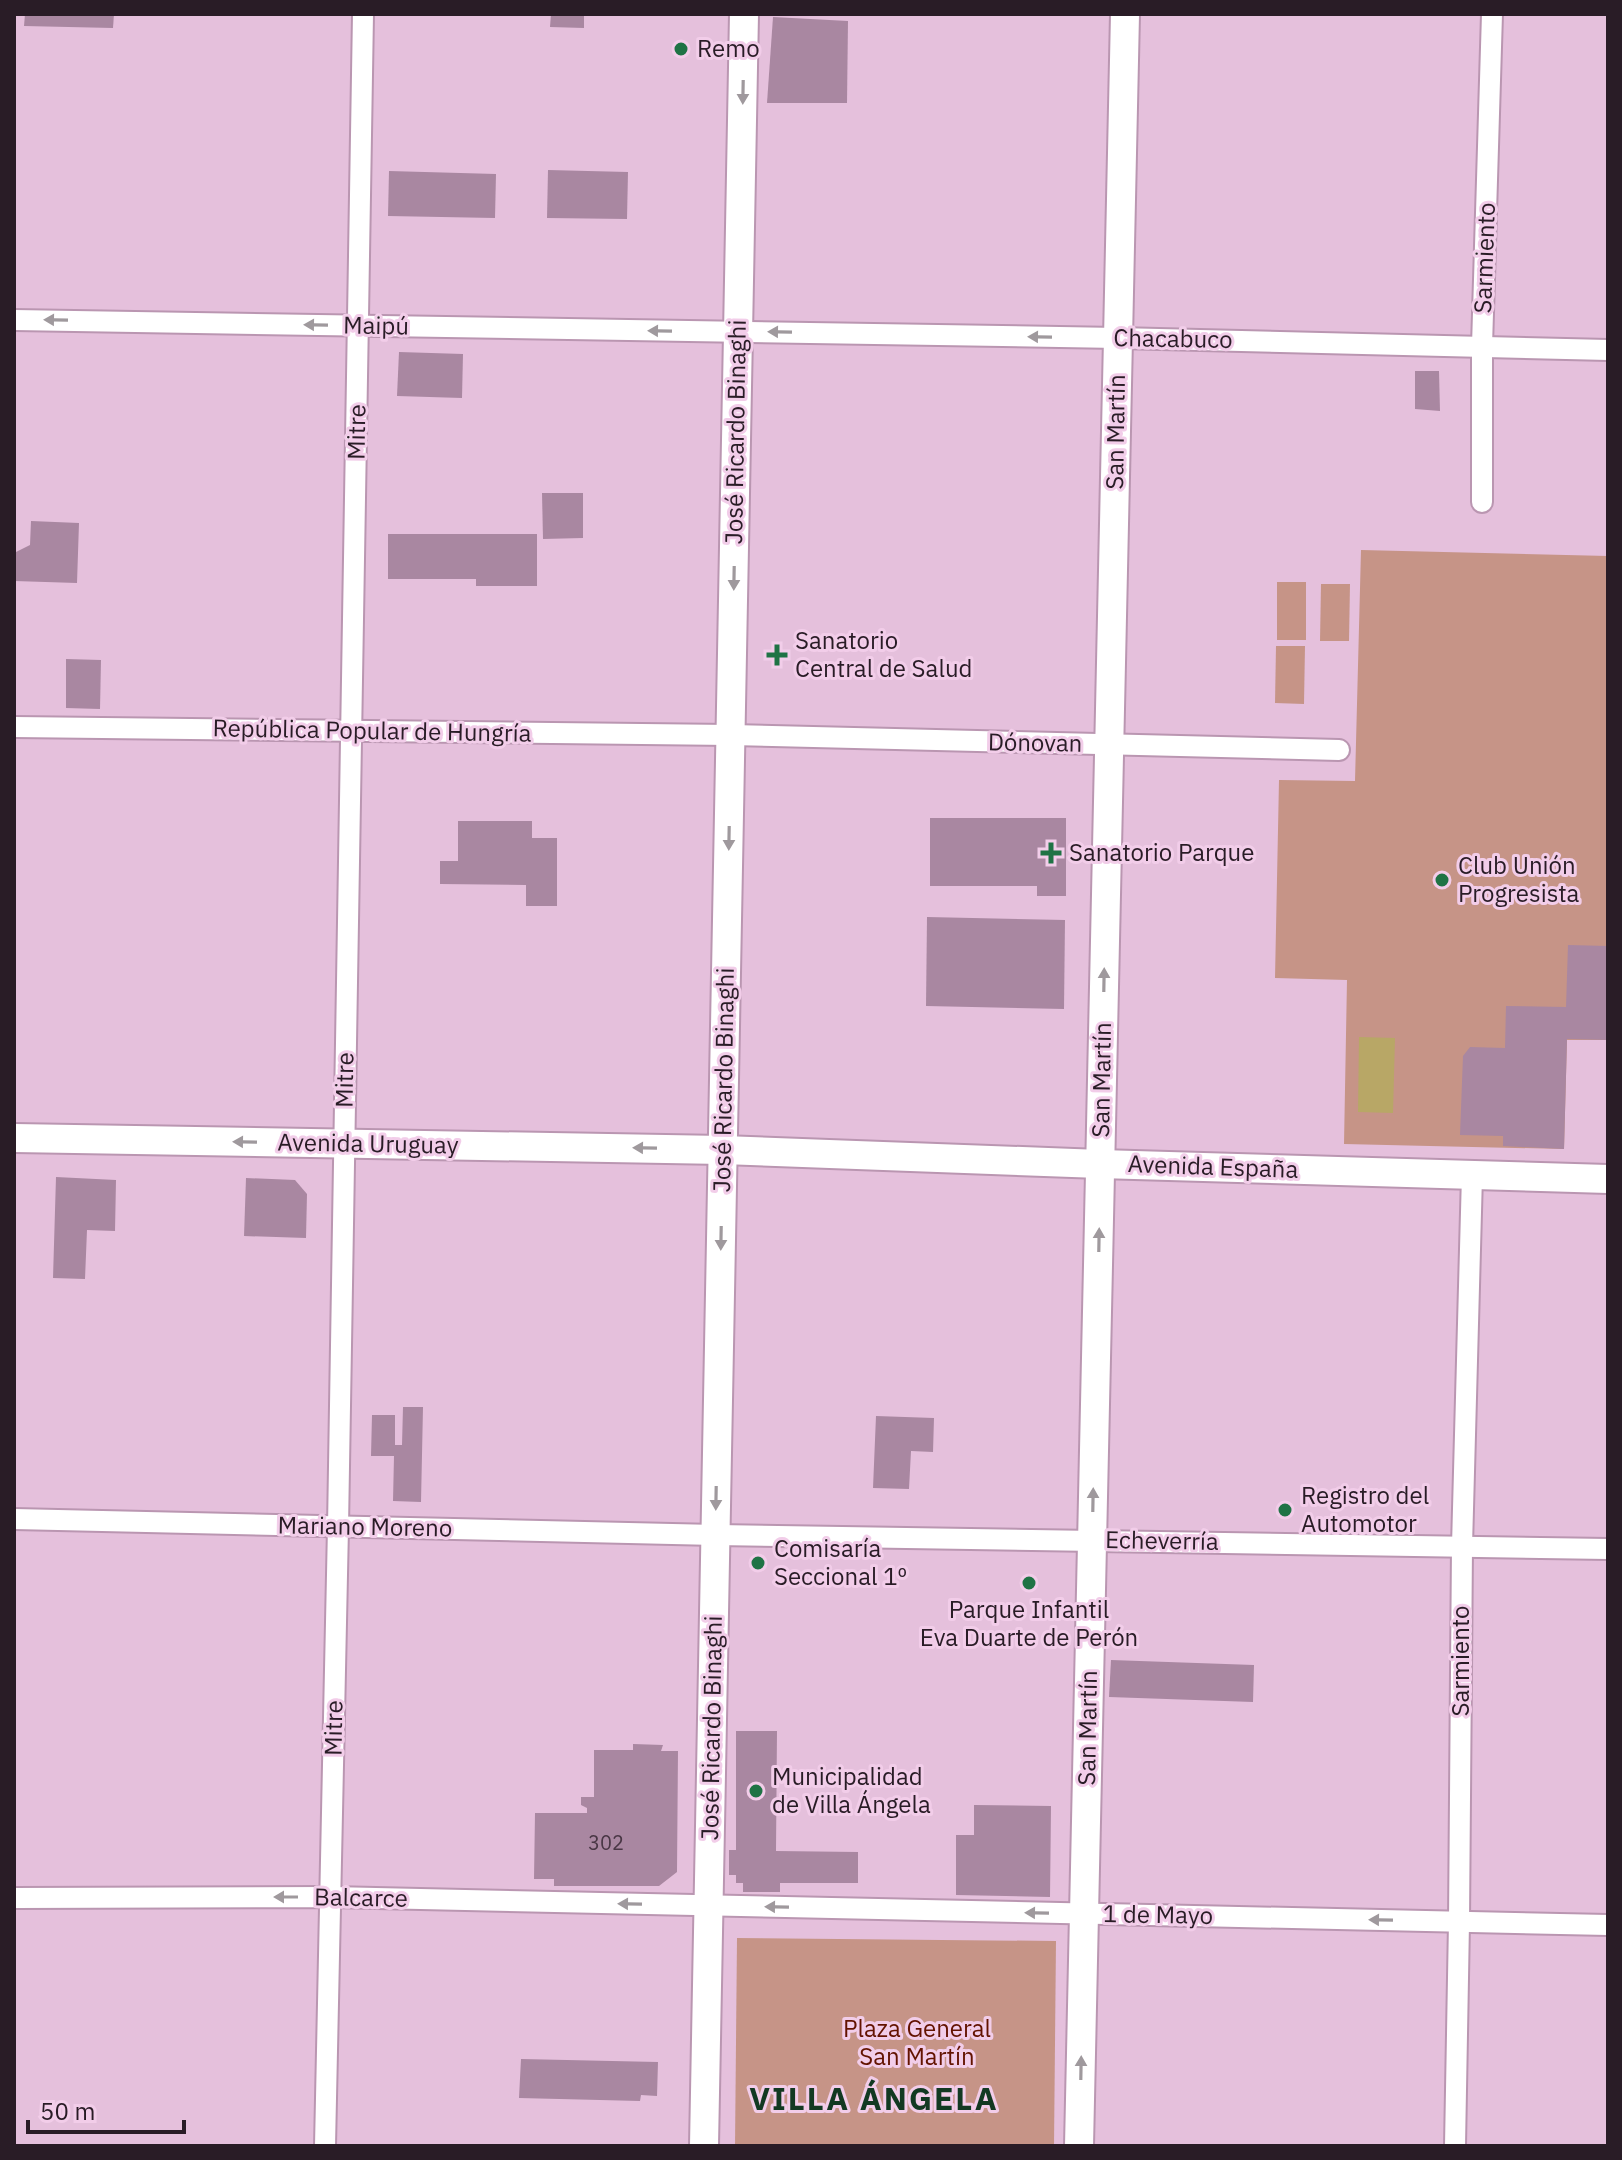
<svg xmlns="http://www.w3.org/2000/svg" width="1622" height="2160" viewBox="0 0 1622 2160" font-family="'IBM Plex Sans',sans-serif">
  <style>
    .green { fill: #c69487 }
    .water { fill: #b8a766 }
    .building { fill: #a987a1 }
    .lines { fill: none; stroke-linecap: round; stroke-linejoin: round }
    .street-casing { stroke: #ba96b1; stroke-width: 24 }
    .secondary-casing { stroke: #ba96b1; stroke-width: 32 }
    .street { stroke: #fff; stroke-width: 20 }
    .secondary { stroke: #fff; stroke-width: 28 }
    .oneway { fill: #9f999d }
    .poi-dot { fill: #1f7345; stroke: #f2cde9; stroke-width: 3 }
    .labels { text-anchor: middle; stroke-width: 6; stroke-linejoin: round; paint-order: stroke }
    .number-label { font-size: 20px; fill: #493745 }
    .poi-label { font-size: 24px; fill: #291c26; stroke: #f2cde9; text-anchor: start }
    .street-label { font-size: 24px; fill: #291c26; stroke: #f2cde9 }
    .park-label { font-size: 24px; fill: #631300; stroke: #f2cde9 }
    .district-label { font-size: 32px; font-weight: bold; letter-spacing: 2px; fill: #123922; stroke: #f2cde9 }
  </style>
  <rect width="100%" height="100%" fill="#e5c0dc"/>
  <g class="green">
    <polygon points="1361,550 1608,556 1608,1040 1567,1040 1564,1149 1344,1144 1347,980 1275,978 1279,780 1355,781"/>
    <rect x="1277" y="582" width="29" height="58"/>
    <polygon points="1321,584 1350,584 1349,641 1320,641"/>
    <polygon points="1276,646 1305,646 1304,704 1275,703"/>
    <polygon points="737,1938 1056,1941 1054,2146 735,2146"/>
  </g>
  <polygon class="water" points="1359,1037 1395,1038 1393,1113 1358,1112"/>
  <g class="building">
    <polygon points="25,14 114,14 113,28 24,26"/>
    <polygon points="551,14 584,14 584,28 550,27"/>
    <polygon points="773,17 848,21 847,103 767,103"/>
    <polygon points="548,170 628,172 627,219 547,218"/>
    <polygon points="389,171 496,174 495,218 388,216"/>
    <polygon points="399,352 463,354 462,398 397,396"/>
    <polygon points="1415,371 1439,371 1440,411 1415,409"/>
    <polygon points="542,493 583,493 583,538 543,539"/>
    <polygon points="31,521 79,523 77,583 14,581 14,553 30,545"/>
    <polygon points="388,534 537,534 537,586 476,586 476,579 388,579"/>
    <polygon points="66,659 101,660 100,709 66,708"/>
    <polygon points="930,818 1066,818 1066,896 1037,896 1037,886 930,886"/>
    <polygon points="458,821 532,821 532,838 557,838 557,906 526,906 526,885 440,884 440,861 458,861"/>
    <polygon points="927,917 1065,920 1064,1009 926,1006"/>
    <polygon points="1568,945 1608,946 1608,1040 1567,1039 1564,1149 1503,1146 1503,1136 1460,1135 1463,1056 1470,1047 1505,1048 1506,1006 1566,1007"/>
    <polygon points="56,1177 116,1180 115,1231 87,1230 85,1279 53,1278"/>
    <polygon points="246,1178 295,1180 307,1194 306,1238 244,1236"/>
    <polygon points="403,1407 423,1407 421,1502 393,1501 394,1456 371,1456 372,1415 395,1415 395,1445 402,1445"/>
    <polygon points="876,1416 934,1418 933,1452 911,1451 909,1489 873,1488"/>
    <polygon points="1111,1660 1254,1665 1253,1702 1109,1697"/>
    <polygon points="736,1731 777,1731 776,1851 858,1852 858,1883 780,1883 780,1892 743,1892 743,1883 736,1883 736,1875 729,1875 729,1850 736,1850"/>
    <polygon points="633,1744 663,1745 661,1751 678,1751 677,1872 659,1886 554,1886 554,1879 534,1879 535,1813 587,1813 587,1808 581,1805 581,1797 594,1797 594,1750 633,1750"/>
    <polygon points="974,1805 1051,1806 1050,1897 956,1895 956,1835 974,1835"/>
    <polygon points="521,2059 658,2062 657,2096 641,2095 640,2101 519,2098"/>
  </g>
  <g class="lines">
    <defs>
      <g id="street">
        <polyline points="14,320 1118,338 1608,350"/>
        <polyline points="1482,502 1482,346 1492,14"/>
        <polyline points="14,727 731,735 1339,750"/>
        <polyline points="14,1519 716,1535 1608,1549"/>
        <polyline points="14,1898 331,1897 1608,1925"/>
        <polyline points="325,2146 338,1527 363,14"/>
        <polyline points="1455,2146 1459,1922 1462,1546 1472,1175"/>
      </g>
      <g id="secondary">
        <polyline points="14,1138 723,1150 1100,1164 1608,1179"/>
        <polyline points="704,2146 744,14"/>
        <polyline points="1079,2146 1125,14"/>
      </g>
    </defs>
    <use href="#street" class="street-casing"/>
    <use href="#secondary" class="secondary-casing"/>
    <use href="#street" class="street"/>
    <use href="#secondary" class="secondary"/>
  </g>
  <defs><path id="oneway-solid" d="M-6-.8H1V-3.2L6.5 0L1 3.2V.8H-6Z" transform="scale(2)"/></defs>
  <g class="oneway">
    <use href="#oneway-solid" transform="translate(743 92) rotate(91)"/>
    <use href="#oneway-solid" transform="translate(56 320) rotate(-179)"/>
    <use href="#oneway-solid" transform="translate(316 325) rotate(-179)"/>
    <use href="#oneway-solid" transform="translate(660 331) rotate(-179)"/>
    <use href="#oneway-solid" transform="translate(780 332) rotate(-179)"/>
    <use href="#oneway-solid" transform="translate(1040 337) rotate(-179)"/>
    <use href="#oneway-solid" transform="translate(734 578) rotate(91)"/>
    <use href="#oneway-solid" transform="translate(729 838) rotate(91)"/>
    <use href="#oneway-solid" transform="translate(1104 980) rotate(-89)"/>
    <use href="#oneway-solid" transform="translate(245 1142) rotate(-179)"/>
    <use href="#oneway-solid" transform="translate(645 1148) rotate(-179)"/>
    <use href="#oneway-solid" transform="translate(721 1238) rotate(91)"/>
    <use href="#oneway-solid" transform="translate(1099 1240) rotate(-89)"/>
    <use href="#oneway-solid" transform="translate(716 1498) rotate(91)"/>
    <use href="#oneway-solid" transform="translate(1093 1500) rotate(-89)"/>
    <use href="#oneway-solid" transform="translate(286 1897) rotate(180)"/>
    <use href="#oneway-solid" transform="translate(630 1904) rotate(-179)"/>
    <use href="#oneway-solid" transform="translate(777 1907) rotate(-179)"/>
    <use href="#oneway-solid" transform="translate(1037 1913) rotate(-179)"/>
    <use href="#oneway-solid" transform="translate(1381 1920) rotate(-179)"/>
    <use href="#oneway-solid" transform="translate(1081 2068) rotate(-89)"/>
  </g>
  <g class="poi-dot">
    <circle cx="681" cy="49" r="8"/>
    <path d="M773 643h8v8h8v8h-8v8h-8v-8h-8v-8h8z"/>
    <path d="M1047 841h8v8h8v8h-8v8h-8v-8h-8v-8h8z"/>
    <circle cx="1442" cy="880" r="8"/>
    <circle cx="1285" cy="1510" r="8"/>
    <circle cx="758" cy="1563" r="8"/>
    <circle cx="1029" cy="1583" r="8"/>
    <circle cx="756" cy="1791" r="8"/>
  </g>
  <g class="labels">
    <g class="number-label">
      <text x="606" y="1850">302</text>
    </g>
    <g class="poi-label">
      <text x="697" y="57">Remo</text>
      <text x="795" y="649">Sanatorio<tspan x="795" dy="28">Central de Salud</tspan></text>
      <text x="1069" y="861">Sanatorio Parque</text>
      <text x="1458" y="874">Club Unión<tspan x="1458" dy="28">Progresista</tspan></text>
      <text x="1301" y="1504">Registro del<tspan x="1301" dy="28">Automotor</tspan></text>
      <text x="774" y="1557">Comisaría<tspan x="774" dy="28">Seccional 1º</tspan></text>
      <text x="1029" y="1618" text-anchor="middle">Parque Infantil<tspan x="1029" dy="28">Eva Duarte de Perón</tspan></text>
      <text x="772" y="1785">Municipalidad<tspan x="772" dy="28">de Villa Ángela</tspan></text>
    </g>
    <g class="street-label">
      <text transform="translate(1485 258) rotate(-88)" y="8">Sarmiento</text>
      <text transform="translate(376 326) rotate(1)" y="8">Maipú</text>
      <text transform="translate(1173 339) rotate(1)" y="8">Chacabuco</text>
      <text transform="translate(357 432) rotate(-89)" y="8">Mitre</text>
      <text transform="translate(736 432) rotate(-89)" y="8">José Ricardo Binaghi</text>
      <text transform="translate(1116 432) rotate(-89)" y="8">San Martín</text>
      <text transform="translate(372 731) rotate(1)" y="8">República Popular de Hungría</text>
      <text transform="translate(1035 743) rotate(1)" y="8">Dónovan</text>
      <text transform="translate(345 1080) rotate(-89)" y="8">Mitre</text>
      <text transform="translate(724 1080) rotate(-89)" y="8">José Ricardo Binaghi</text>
      <text transform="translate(1102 1080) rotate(-89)" y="8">San Martín</text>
      <text transform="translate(368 1144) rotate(1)" y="8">Avenida Uruguay</text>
      <text transform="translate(1213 1167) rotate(2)" y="8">Avenida España</text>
      <text transform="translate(365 1527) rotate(1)" y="8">Mariano Moreno</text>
      <text transform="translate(1162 1541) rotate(1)" y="8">Echeverría</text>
      <text transform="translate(1461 1661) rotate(-90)" y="8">Sarmiento</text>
      <text transform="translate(334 1728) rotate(-89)" y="8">Mitre</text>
      <text transform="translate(712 1728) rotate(-89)" y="8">José Ricardo Binaghi</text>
      <text transform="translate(1088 1728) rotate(-89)" y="8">San Martín</text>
      <text transform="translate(361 1898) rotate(1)" y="8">Balcarce</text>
      <text transform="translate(1158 1915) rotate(1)" y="8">1 de Mayo</text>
    </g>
    <g class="park-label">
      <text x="917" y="2037">Plaza General<tspan x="917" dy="28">San Martín</tspan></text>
    </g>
    <g class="district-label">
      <text x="874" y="2110">VILLA ÁNGELA</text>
    </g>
  </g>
  <rect width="1622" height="2160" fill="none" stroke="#291c26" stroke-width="32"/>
  <path d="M28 2120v12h156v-12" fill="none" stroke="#291c26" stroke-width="4"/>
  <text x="40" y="2120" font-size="24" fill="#291c26" stroke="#f2cde9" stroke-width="6" paint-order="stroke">50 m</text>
</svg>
